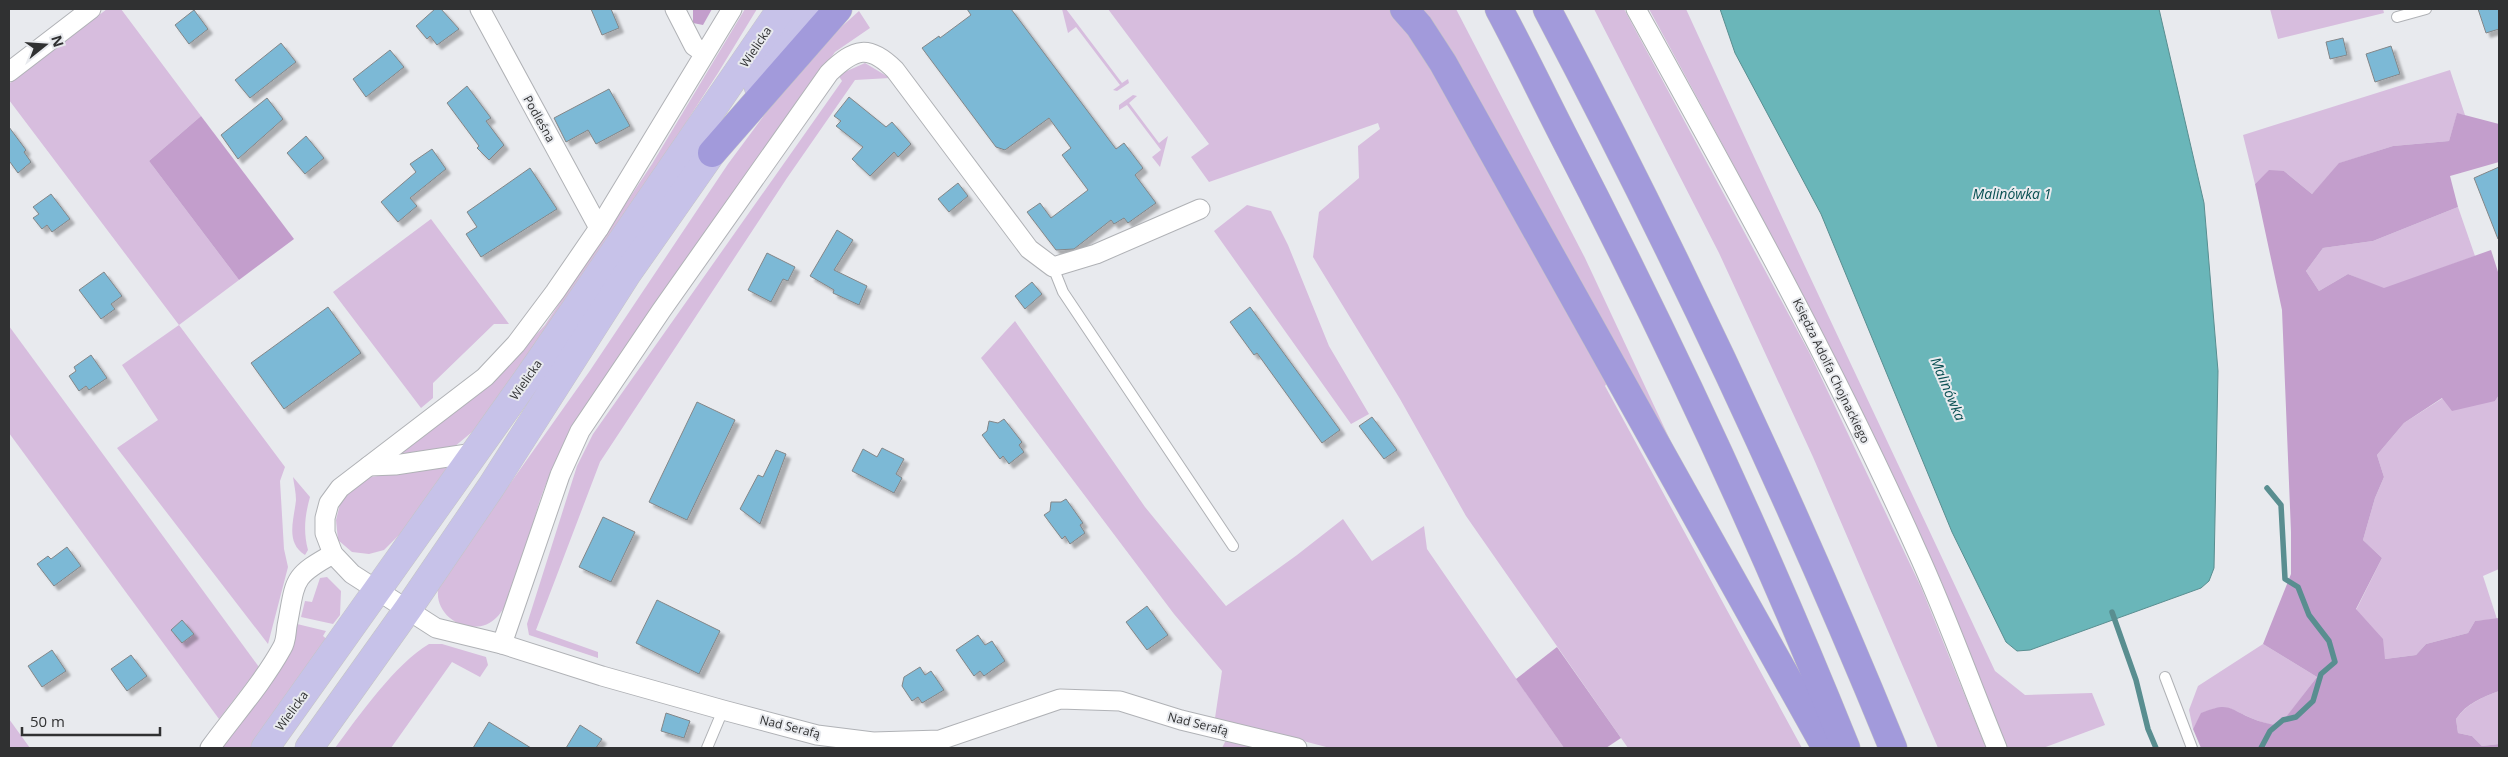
<svg xmlns="http://www.w3.org/2000/svg" width="2508" height="757" viewBox="0 0 2508 757" font-family="'Open Sans',sans-serif">
  <style>
    .green { fill: #d7bdde }
    .forest { fill: #c39ecc }
    .water { fill: #6ab6b9; stroke: #598e90 }
    .lines { fill: none; stroke-linecap: round; stroke-linejoin: round }
    .stream { stroke: #598e90; stroke-width: 5.5 }
    .building { fill: #7cb9d6; stroke: #838688; filter: url(#shadow) }
    .lane-casing { stroke: #b0b2b6; stroke-width: 12 }
    .street-casing { stroke: #b0b2b6; stroke-width: 21 }
    .primary-casing { stroke: #c5c5c6; stroke-width: 29 }
    .highway-casing { stroke: #c5c5c6; stroke-width: 29 }
    .lane { stroke: #fff; stroke-width: 10 }
    .street { stroke: #fff; stroke-width: 19 }
    .primary { stroke: #c7c2e9; stroke-width: 28 }
    .highway { stroke: #a29adb; stroke-width: 28 }
    .labels { text-anchor: middle; stroke-width: 4; stroke-linejoin: round; paint-order: stroke }
    .street-label { font-size: 12px; fill: #303132; stroke: #e8eaee }
    .water-label { font-size: 14px; font-style: italic; fill: #084f52; stroke: #e8eaee }
  </style>
  <defs>
    <filter id="shadow"><feDropShadow dx="4.5" dy="4.5" stdDeviation="1" flood-color="#0004"/></filter>
  </defs>
  <rect width="100%" height="100%" fill="#e8eaee"/>
  <g class="green">
    <polygon points="107,9 121,9 201,116 149,161 239,280 179,325 285,467 280,481 284,549 288,567 268,644 117,448 158,420 122,365 179,325 9,100 9,84"/>
    <polygon points="745,9 757,9 718,73 540,349 472,432 454,447 406,457 402,453 489,386 545,325 652,164"/>
    <polygon points="1062,9 1066,9 1122,83 1128,79 1129,83 1117,91 1113,90 1120,85 1076,27 1068,33"/>
    <polygon points="1108,9 1392,9 1426,54 1609,380 1605,386 1802,748 1628,748 1466,516 1400,399 1313,257 1319,212 1359,178 1358,146 1380,129 1378,123 1209,182 1191,157 1209,144"/>
    <polygon points="1422,9 1456,9 1585,258 1686,474"/>
    <polygon points="1594,9 1624,9 1809,352 1921,587 1986,748 1938,748 1813,457 1719,253"/>
    <path d="M1649,9H1686C1787,231 1892,450 1995,671L2025,695L2092,693L2105,725L2043,748H2007C1978,686 1959,619 1930,556C1845,369 1747,189 1649,9Z"/>
    <polygon points="2270,9 2383,9 2384,13 2278,39"/>
    <path d="M859,11L870,28L835,52L577,420C562,446 550,472 540,500C531,528 516,598 497,617C477,639 435,621 438,590C439,584 446,576 449,570L589,372L728,164L788,83L820,46Z"/>
    <polygon points="865,63 890,78 855,80 787,178 600,462 536,630 598,652 598,658 529,635 527,624 577,466 593,434 842,81 838,75"/>
    <polygon points="2450,70 2465,115 2457,114 2449,141 2393,146 2340,163 2312,194 2284,171 2269,171 2255,184 2243,135"/>
    <polygon points="1133,95 1137,96 1129,103 1159,143 1168,136 1160,167 1152,157 1161,150 1127,105 1119,110 1119,105"/>
    <polygon points="1247,205 1271,211 1288,245 1329,346 1369,414 1351,424 1214,231"/>
    <polygon points="2458,207 2475,256 2384,289 2348,274 2319,291 2306,271 2323,248 2373,241"/>
    <polygon points="431,219 509,324 494,324 433,383 433,398 421,408 333,292"/>
    <polygon points="1015,321 1145,507 1226,606 1297,555 1343,519 1372,561 1424,526 1427,549 1564,748 1330,748 1215,718 1222,671 1174,614 981,358"/>
    <polygon points="9,326 259,667 219,719 9,433"/>
    <polygon points="2499,395 2499,569 2483,576 2497,619 2475,621 2468,633 2426,644 2416,655 2385,659 2356,610 2382,558 2363,540 2375,498 2384,477 2377,455 2404,423 2443,398 2495,401"/>
    <polygon points="449,467 407,527 384,550 369,554 352,552 338,540 336,520 341,500 370,477"/>
    <path d="M293,477L310,497C305,515 303,531 308,550L305,555C285,542 294,520 296,500C296,493 294,484 293,477Z"/>
    <polygon points="327,577 341,591 340,615 333,624 301,617 305,601 312,602 320,578"/>
    <polygon points="297,624 326,631 323,636 329,641 251,748 217,748 290,653"/>
    <path d="M429,644H442L486,657L488,665L480,677L452,662L391,748H335C358,717 396,663 429,644Z"/>
    <path d="M2263,644L2317,677L2279,727C2270,724 2260,722 2251,718C2228,708 2228,703 2202,713L2193,729L2189,710L2198,686Z"/>
    <path d="M2499,691V744L2482,746L2472,736L2458,733L2456,719C2468,703 2481,698 2499,691Z"/>
    <polygon points="9,719 30,748 9,748"/>
    <polygon points="1226,740 1261,748 1222,748"/>
  </g>
  <g class="forest">
    <polygon points="693,9 712,9 703,25 693,23"/>
    <path d="M2457,113L2499,124V162L2450,176L2458,207L2373,241L2323,248L2306,271L2319,291L2348,274L2384,288L2491,250L2499,275V395L2495,401L2452,411L2442,398L2404,423L2377,455L2384,477L2375,498L2363,540L2382,558L2356,609L2383,639L2385,659L2416,655L2426,644L2468,633L2475,621L2499,618V691C2481,698 2467,703 2456,719L2458,733L2472,736L2482,746L2499,744V748H2201L2193,729L2201,713C2229,702 2227,708 2251,718C2260,722 2270,724 2279,726L2317,677L2263,644L2291,574V532L2282,310L2255,184L2269,170L2284,171L2312,194L2339,163L2393,146L2449,141Z"/>
    <polygon points="201,116 294,239 239,280 149,161"/>
    <polygon points="1557,647 1621,738 1606,748 1564,748 1516,679"/>
  </g>
  <polygon class="water" points="1720,9 2159,9 2204,203 2218,371 2214,568 2209,581 2201,588 2030,650 2017,651 2006,642 1952,532 1821,214 1735,53"/>
  <g class="lines">
    <g class="stream">
      <polyline points="2112,612 2136,680 2148,729 2156,748"/>
      <polyline points="2261,748 2270,731 2283,720 2296,717 2313,701 2321,674 2335,662 2329,641 2309,615 2298,587 2285,579 2281,505 2267,488"/>
    </g>
  </g>
  <g class="building">
    <polygon points="435,9 441,9 459,29 437,45 430,36 427,39 416,26"/>
    <polygon points="591,9 611,9 619,28 602,35"/>
    <polygon points="967,9 1011,9 1116,149 1124,143 1143,168 1135,175 1156,203 1128,223 1124,218 1114,224 1111,220 1074,249 1056,250 1027,212 1040,203 1051,218 1088,190 1062,155 1071,148 1049,118 1005,150 996,147 922,48 939,36 940,38 971,15"/>
    <polygon points="2478,9 2499,9 2499,29 2486,33"/>
    <polygon points="194,10 208,29 189,44 175,25"/>
    <polygon points="2343,38 2347,55 2330,59 2326,42"/>
    <polygon points="281,43 296,62 250,98 235,80"/>
    <polygon points="2391,46 2400,74 2375,82 2366,54"/>
    <polygon points="390,50 404,67 366,97 353,79"/>
    <polygon points="467,86 491,118 486,121 504,145 489,160 477,148 479,146 447,103"/>
    <polygon points="609,89 630,126 596,144 588,130 566,142 554,118"/>
    <polygon points="849,97 886,127 892,122 911,144 898,157 894,152 870,176 852,159 863,147 836,126 841,121 834,116"/>
    <polygon points="267,98 283,119 238,159 221,135"/>
    <polygon points="9,127 26,150 24,152 31,162 18,173 10,162 9,163"/>
    <polygon points="306,136 324,158 305,174 287,153"/>
    <polygon points="432,149 446,169 410,198 417,206 398,222 381,202 416,172 410,164"/>
    <polygon points="2499,167 2499,238 2498,239 2474,178"/>
    <polygon points="530,168 557,209 481,257 466,234 477,227 467,212"/>
    <polygon points="958,183 968,196 949,212 938,199"/>
    <polygon points="51,194 70,219 52,232 47,225 42,229 33,218 39,214 33,207"/>
    <polygon points="837,230 853,240 834,270 867,286 859,305 833,293 834,290 810,276"/>
    <polygon points="767,253 795,267 788,281 783,279 771,302 748,290"/>
    <polygon points="104,272 122,296 111,304 115,309 101,319 79,290"/>
    <polygon points="1032,282 1042,294 1025,309 1015,296"/>
    <polygon points="328,307 361,353 284,409 251,363"/>
    <polygon points="1250,307 1340,430 1322,443 1257,353 1254,355 1230,322"/>
    <polygon points="91,355 107,378 89,390 86,386 79,391 69,376 76,371 74,367"/>
    <polygon points="697,402 735,420 687,520 649,502"/>
    <polygon points="1372,417 1397,450 1384,459 1359,426"/>
    <polygon points="1004,419 1022,442 1019,445 1024,452 1009,464 1003,456 1000,459 982,435 987,431 989,421 998,423"/>
    <polygon points="882,448 904,459 896,474 902,478 894,493 852,471 863,449 877,457"/>
    <polygon points="776,450 786,454 760,524 740,509 758,475 763,477"/>
    <polygon points="1066,499 1083,523 1080,525 1085,533 1070,544 1065,536 1062,539 1044,515 1050,511 1051,502 1061,502"/>
    <polygon points="603,517 635,532 611,582 579,567"/>
    <polygon points="67,547 81,566 54,586 37,564 48,556 51,559"/>
    <polygon points="657,600 720,631 699,674 636,643"/>
    <polygon points="1147,606 1168,635 1147,650 1126,622"/>
    <polygon points="182,620 194,634 182,643 171,630"/>
    <polygon points="978,635 985,645 992,641 1005,661 984,676 980,671 974,676 956,650"/>
    <polygon points="52,650 66,671 42,687 28,666"/>
    <polygon points="131,655 147,676 127,691 111,669"/>
    <polygon points="920,667 925,675 931,671 944,690 922,703 918,697 912,701 902,686 904,677"/>
    <polygon points="666,713 690,721 684,738 661,731"/>
    <polygon points="489,722 531,748 473,748"/>
    <polygon points="580,725 602,739 596,748 566,748"/>
  </g>
  <g class="lines">
    <defs>
      <g id="lane">
        <polyline points="2397,17 2426,9"/>
        <polyline points="1053,267 1063,292 1233,546"/>
        <polyline points="2165,677 2192,748"/>
        <polyline points="707,748 723,710"/>
      </g>
      <g id="street">
        <polyline points="480,9 599,228"/>
        <polyline points="675,9 694,46 704,53"/>
        <polyline points="732,9 599,228 555,292 516,344 485,377 340,488 329,503 325,518 325,533 333,554 352,574 436,628 502,644 602,676 723,710 817,735 873,742 940,740 1060,699 1120,701 1181,720 1297,748"/>
        <path d="M1636,9C1734,186 1833,363 1916,549C1946,614 1970,682 1997,748"/>
        <polyline points="9,72 91,9"/>
        <polyline points="369,466 395,465 474,453"/>
        <path d="M502,644L560,475L580,431L661,311L829,73C855,48 869,44 895,70L1029,249L1053,267L1096,254L1200,209"/>
        <path d="M210,748C234,715 262,684 282,648C286,642 286,633 287,626C296,580 291,577 333,554"/>
      </g>
      <g id="primary">
        <polyline points="758,86 810,9"/>
        <polyline points="265,748 530,375 781,9"/>
        <polyline points="309,748 408,609 491,487 627,274 725,134"/>
      </g>
      <g id="highway">
        <polyline points="1404,9 1419,26 1443,63 1826,748"/>
        <path d="M1499,9C1521,50 1541,92 1562,133C1666,334 1762,539 1846,748"/>
        <path d="M1547,9C1674,250 1790,496 1893,748"/>
        <polyline points="712,153 838,9"/>
      </g>
    </defs>
    <use href="#lane" class="lane-casing"/>
    <use href="#street" class="street-casing"/>
    <use href="#primary" class="primary-casing"/>
    <use href="#highway" class="highway-casing"/>
    <use href="#lane" class="lane"/>
    <use href="#street" class="street"/>
    <use href="#primary" class="primary"/>
    <use href="#highway" class="highway"/>
  </g>
  <g class="labels">
    <g class="street-label">
      <text transform="translate(756 47) rotate(-56)" y="4">Wielicka</text>
      <text transform="translate(539 119) rotate(61)" y="4">Podleśna</text>
      <text transform="translate(1831 371) rotate(64)" y="4">Księdza Adolfa Chojnackiego</text>
      <text transform="translate(526 380) rotate(-55)" y="4">Wielicka</text>
      <text transform="translate(292 711) rotate(-54)" y="4">Wielicka</text>
      <text transform="translate(1198 724) rotate(14)" y="4">Nad Serafą</text>
      <text transform="translate(790 727) rotate(14)" y="4">Nad Serafą</text>
    </g>
    <g class="water-label">
      <text x="2012" y="199">Malinówka 1</text>
      <text transform="translate(1948 389) rotate(67)" y="5">Malinówka</text>
    </g>
  </g>
  <rect width="2508" height="757" fill="none" stroke="#303132" stroke-width="20"/>
  <g transform="translate(45 45) rotate(73)" stroke="#e8eaee" stroke-width="4" paint-order="stroke">
  <path d="M0-4L9 19L0 12L-9 19Z" fill="#303132"/>
  <text y="-8" font-size="14" font-weight="bold" text-anchor="middle" fill="#303132">N</text>
  </g>
  <path d="M22 727v8h138v-8" fill="none" stroke="#303132" stroke-width="2.5"/>
  <text x="30" y="727" font-size="15" fill="#303132" stroke="#e8eaee" stroke-width="4" paint-order="stroke">50 m</text>
</svg>
